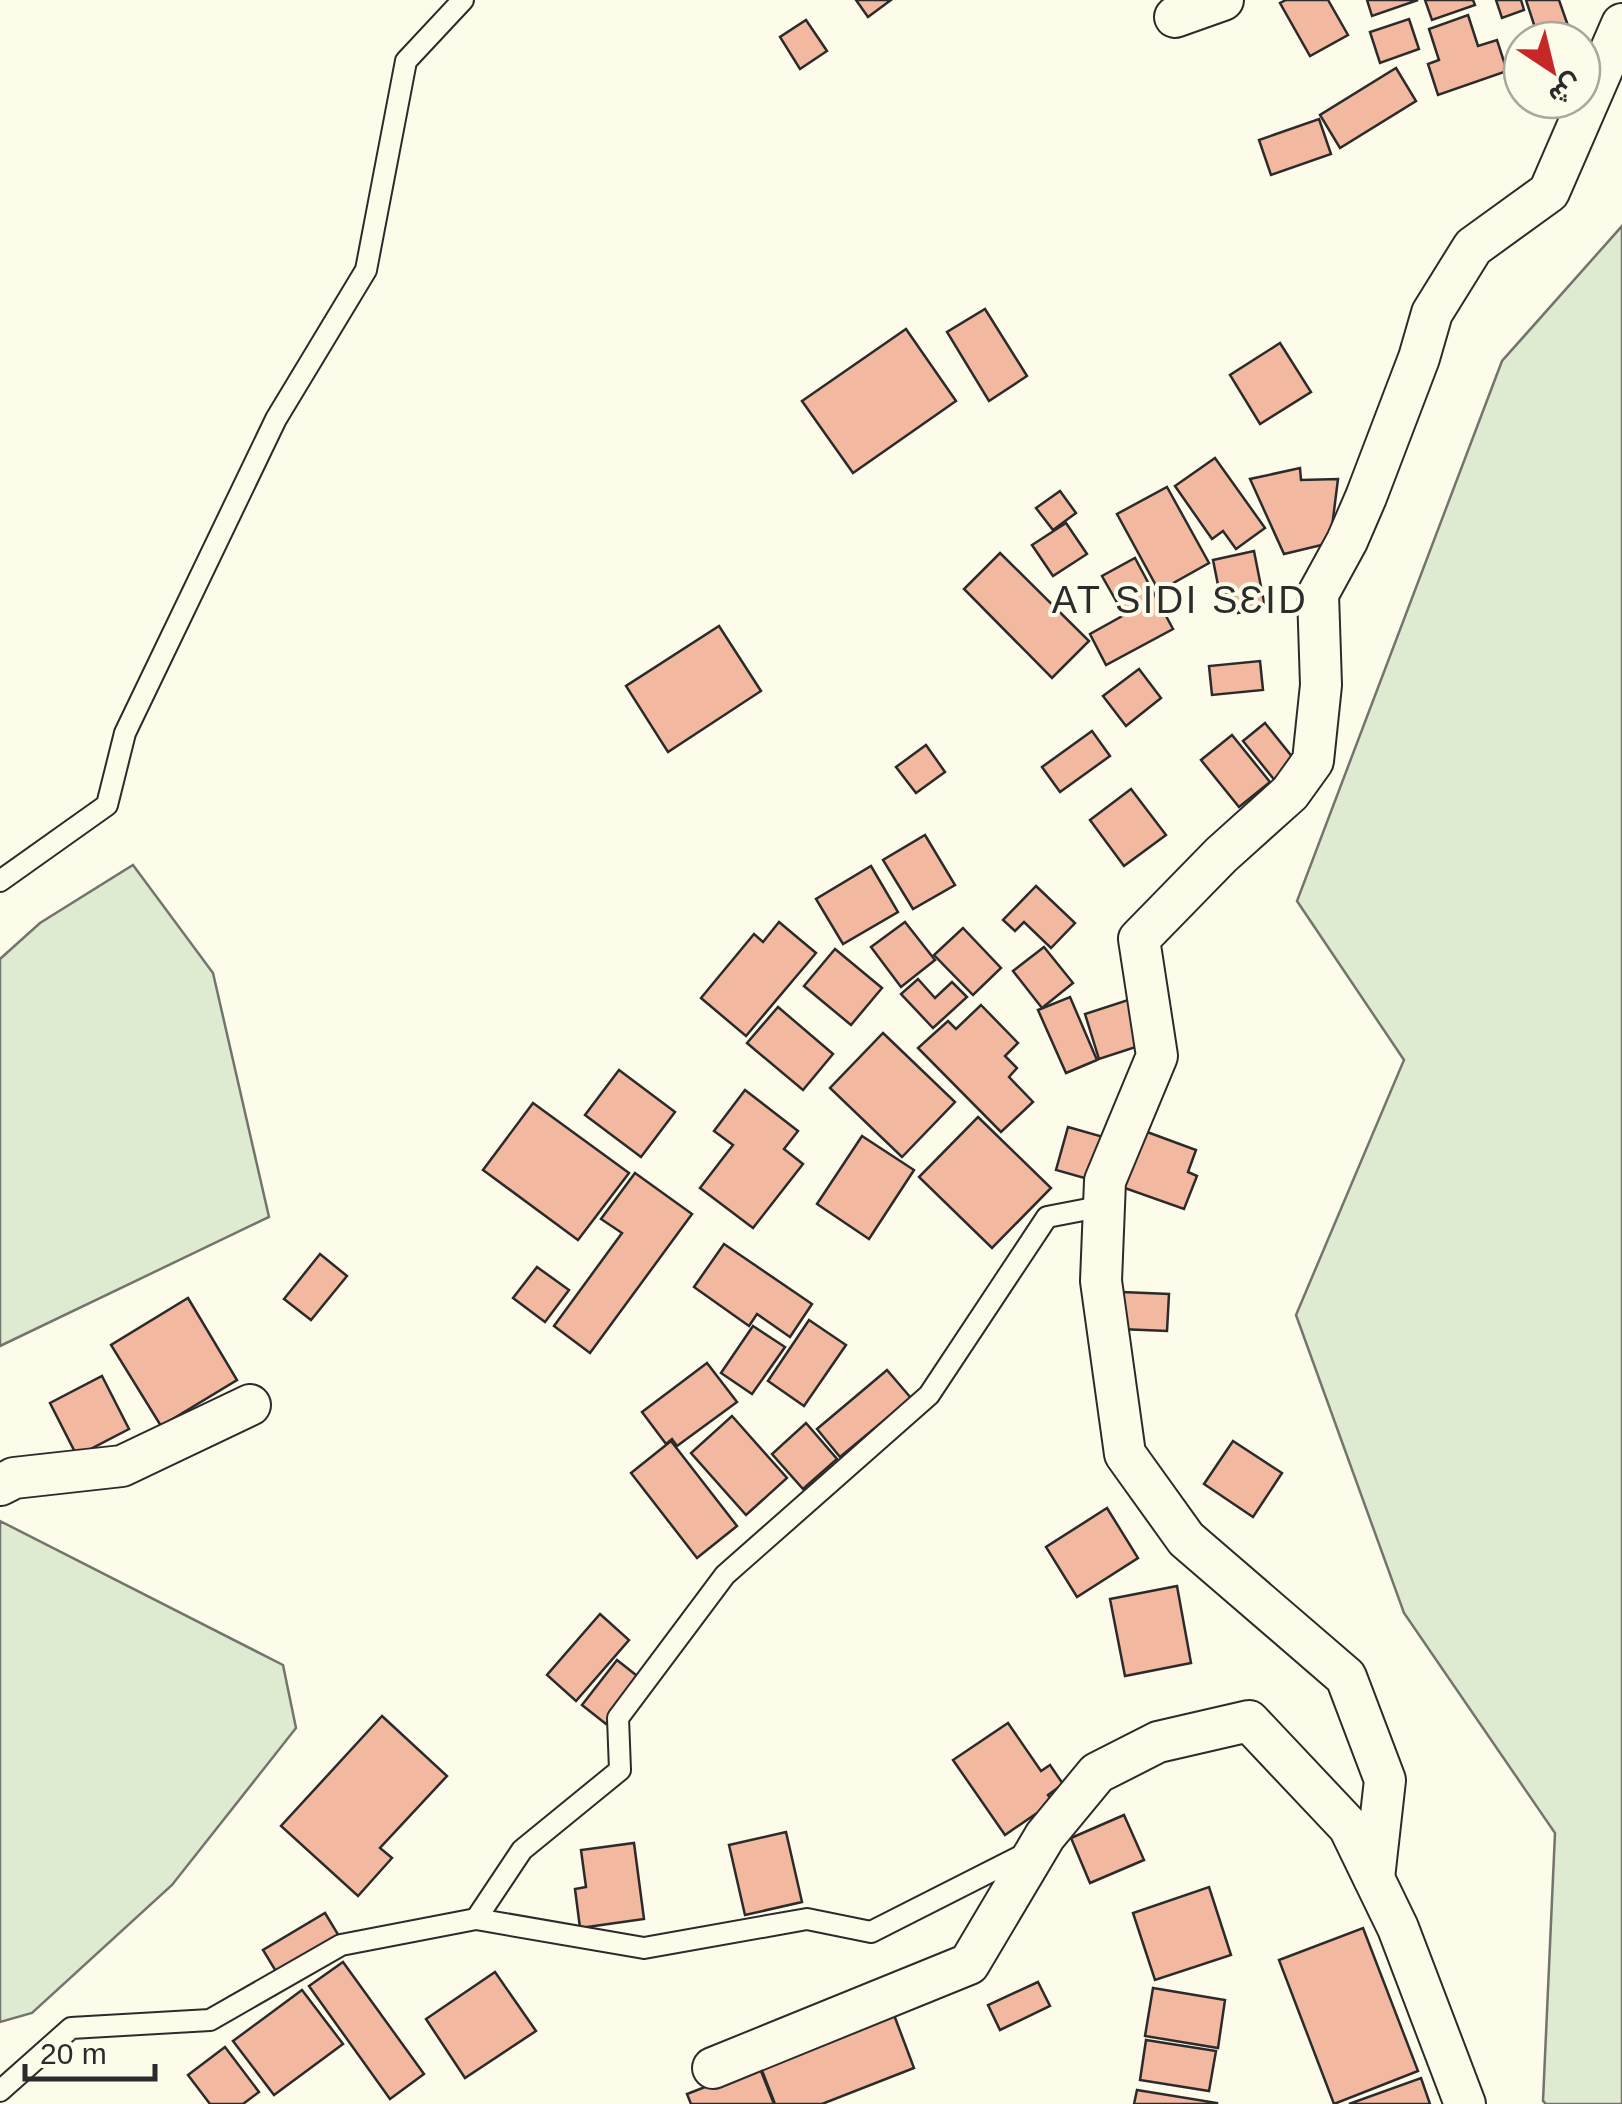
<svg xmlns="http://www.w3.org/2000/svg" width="1622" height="2104" viewBox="0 0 1622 2104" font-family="Arial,Vazirmatn,sans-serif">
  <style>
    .green { fill: #deebd1; stroke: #74746e; stroke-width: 2.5 }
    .building { fill: #f2b8a0; stroke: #2b2b2b; stroke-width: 2.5 }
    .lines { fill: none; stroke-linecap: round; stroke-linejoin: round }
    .service-casing { stroke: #2b2b2b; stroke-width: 24 }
    .minor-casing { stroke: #2b2b2b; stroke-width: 44 }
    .service { stroke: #fdfbea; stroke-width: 20 }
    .minor { stroke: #fdfbea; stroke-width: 40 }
    .labels { text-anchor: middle; stroke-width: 8; stroke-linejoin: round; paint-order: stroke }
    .quarter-label { font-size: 38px; letter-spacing: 2.5px; fill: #2b2b2b; stroke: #fdfbea }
  </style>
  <rect width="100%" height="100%" fill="#fdfbea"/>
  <g class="green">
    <polygon points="1622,226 1622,2104 1546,2104 1543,2101 1555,1833 1404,1613 1296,1315 1404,1060 1297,901 1502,361"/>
    <polygon points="133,865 213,973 269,1217 0,1346 0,959 40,923"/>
    <polygon points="0,1521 283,1665 296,1728 172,1885 32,2013 0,2022"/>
  </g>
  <g class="building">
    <polygon points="856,0 891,0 868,17"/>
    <polygon points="1286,0 1328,0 1348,35 1310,56 1280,3"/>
    <polygon points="1367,0 1418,0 1372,16"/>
    <polygon points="1425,0 1473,0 1475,5 1432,20"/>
    <polygon points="1496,0 1521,0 1524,10 1502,18"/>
    <polygon points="1526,0 1559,0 1573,40 1539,40"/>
    <polygon points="1468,15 1478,46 1497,40 1507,71 1438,95 1428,64 1439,60 1429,29"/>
    <polygon points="1409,19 1419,49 1380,63 1370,32"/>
    <polygon points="806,20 827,51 800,69 780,37"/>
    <polygon points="1396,68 1416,101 1340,148 1320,115"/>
    <polygon points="1319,119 1331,154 1271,175 1259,140"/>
    <polygon points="985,309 1027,376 989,401 947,332"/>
    <polygon points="906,329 956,401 853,473 802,401"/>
    <polygon points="1280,343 1311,392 1260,424 1230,375"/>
    <polygon points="1215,458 1265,528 1236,549 1223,531 1212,539 1175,486"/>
    <polygon points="1300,468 1301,480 1338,479 1330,543 1284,554 1250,479"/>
    <polygon points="1167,487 1209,563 1159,591 1117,514"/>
    <polygon points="1060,491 1076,513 1053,530 1036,508"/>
    <polygon points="1066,523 1087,554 1053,576 1032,545"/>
    <polygon points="1254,551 1265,607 1238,613 1233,592 1220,595 1213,560"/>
    <polygon points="1000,553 1089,641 1052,678 964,589"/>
    <polygon points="1135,558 1173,629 1106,665 1090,634 1124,615 1102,576"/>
    <polygon points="719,626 761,691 668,752 626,686"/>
    <polygon points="1260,661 1263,690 1212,695 1209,666"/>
    <polygon points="1139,669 1161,698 1126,726 1103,696"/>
    <polygon points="1265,723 1298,764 1276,782 1243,741"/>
    <polygon points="1092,731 1110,756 1060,792 1042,767"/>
    <polygon points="1232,735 1270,782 1239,807 1201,760"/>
    <polygon points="926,745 945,772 916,793 896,767"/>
    <polygon points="1131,789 1166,835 1124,866 1090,820"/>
    <polygon points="925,835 955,885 913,909 883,860"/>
    <polygon points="871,866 898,912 843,944 816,899"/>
    <polygon points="1036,886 1075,923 1051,948 1024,922 1015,931 1003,920"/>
    <polygon points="779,922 816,953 746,1036 701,998 754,934 763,942"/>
    <polygon points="905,922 935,960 901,987 871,947"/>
    <polygon points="963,928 1001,968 973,995 934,955"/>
    <polygon points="1044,947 1073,983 1042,1008 1013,971"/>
    <polygon points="835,949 882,988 851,1025 804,986"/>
    <polygon points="918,979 935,998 952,982 967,997 933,1028 901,994"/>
    <polygon points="1070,997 1097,1060 1066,1073 1038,1010"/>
    <polygon points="1128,1000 1142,1045 1099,1059 1085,1014"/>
    <polygon points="981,1005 1018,1043 1005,1056 1017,1068 1009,1077 1033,1102 1001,1132 918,1048 948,1021 956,1029"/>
    <polygon points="778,1007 833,1054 803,1090 747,1043"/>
    <polygon points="883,1033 955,1102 902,1157 830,1088"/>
    <polygon points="619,1070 675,1112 641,1157 585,1115"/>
    <polygon points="745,1090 798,1131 784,1149 803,1164 753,1228 700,1188 733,1145 714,1131"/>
    <polygon points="533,1103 629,1173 578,1240 483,1170"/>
    <polygon points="978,1117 1051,1188 992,1248 919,1177"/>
    <polygon points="1068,1127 1107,1138 1095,1181 1056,1170"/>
    <polygon points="1139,1129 1196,1150 1188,1172 1197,1176 1184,1209 1119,1186"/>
    <polygon points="862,1136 914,1170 869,1239 817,1204"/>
    <polygon points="635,1173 692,1214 590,1353 554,1326 622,1233 601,1219"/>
    <polygon points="724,1244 812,1304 790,1337 757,1314 749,1326 694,1287"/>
    <polygon points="320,1254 347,1276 311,1320 284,1299"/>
    <polygon points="537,1267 569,1290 545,1322 513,1298"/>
    <polygon points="1122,1292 1169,1294 1167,1331 1120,1329"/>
    <polygon points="188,1298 237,1380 161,1426 111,1345"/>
    <polygon points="809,1320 846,1345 804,1406 768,1381"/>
    <polygon points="753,1326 785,1347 752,1394 721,1373"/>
    <polygon points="707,1363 737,1402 677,1446 672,1439 666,1444 642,1412"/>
    <polygon points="887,1370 911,1398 840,1457 817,1429"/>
    <polygon points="102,1376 129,1429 77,1456 50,1403"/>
    <polygon points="732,1416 787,1478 746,1515 691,1453"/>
    <polygon points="806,1423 837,1459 803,1489 772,1454"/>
    <polygon points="671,1441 737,1526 697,1558 631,1473"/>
    <polygon points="1233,1441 1282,1473 1253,1517 1204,1484"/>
    <polygon points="1107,1508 1138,1558 1077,1597 1046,1547"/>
    <polygon points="1177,1586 1191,1663 1125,1676 1110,1599"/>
    <polygon points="600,1614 629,1640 576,1701 547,1675"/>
    <polygon points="617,1660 641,1679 606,1724 582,1705"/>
    <polygon points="382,1716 447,1776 380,1848 392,1858 358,1896 281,1826"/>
    <polygon points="1008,1723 1041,1771 1050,1765 1063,1784 1048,1795 1053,1802 1005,1835 953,1760"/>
    <polygon points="1124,1815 1144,1860 1090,1883 1071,1838"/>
    <polygon points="786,1832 802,1902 745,1915 729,1845"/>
    <polygon points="634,1843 644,1919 580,1928 575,1889 586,1887 581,1850"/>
    <polygon points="1209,1887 1231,1955 1155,1980 1133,1913"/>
    <polygon points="325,1913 339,1936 277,1973 263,1950"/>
    <polygon points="1363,1928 1418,2071 1334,2104 1279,1960"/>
    <polygon points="343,1962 424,2074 390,2099 309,1986"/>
    <polygon points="495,1972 536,2031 465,2078 426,2019"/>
    <polygon points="1038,1982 1050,2006 1000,2030 988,2005"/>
    <polygon points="1153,1988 1225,2000 1218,2048 1145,2036"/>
    <polygon points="302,1990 343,2044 274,2095 233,2041"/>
    <polygon points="894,2015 914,2068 822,2104 775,2104 761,2068"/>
    <polygon points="1146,2040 1216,2051 1209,2091 1140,2080"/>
    <polygon points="225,2047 259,2092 243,2104 210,2104 188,2075"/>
    <polygon points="759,2066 774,2104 691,2104 687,2094"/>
    <polygon points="1421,2078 1430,2104 1349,2104"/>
    <polygon points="1137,2090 1217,2103 1217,2104 1134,2104"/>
  </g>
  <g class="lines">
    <defs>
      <g id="service">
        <polyline points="0,881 107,805 125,733 276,419 366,270 406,61 463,0"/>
        <polyline points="1025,1854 871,1932 807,1919 644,1948 476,1919 522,1850 620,1770 618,1718 725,1575 929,1395 1047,1217 1104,1206"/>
        <polyline points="0,2091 71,2028 210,2020 341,1945 476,1919"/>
      </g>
      <g id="minor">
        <polyline points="1175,17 1223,0"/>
        <polyline points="0,1485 14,1478 122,1466 250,1405"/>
        <polyline points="1374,1878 1385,1780 1346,1677 1186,1539 1125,1454 1101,1281 1105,1181 1157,1056 1139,939 1221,855 1290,793 1313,761 1321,685 1318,594 1347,541 1366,497 1419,358 1432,313 1473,247 1549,192 1622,24"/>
        <polyline points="713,2068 969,1964 1045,1836 1097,1773 1158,1742 1249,1721 1349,1827 1398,1928 1465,2104"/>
      </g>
    </defs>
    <use href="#service" class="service-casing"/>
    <use href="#minor" class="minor-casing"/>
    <use href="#service" class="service"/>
    <use href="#minor" class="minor"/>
  </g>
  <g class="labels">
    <g class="quarter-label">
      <text x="1180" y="613">AT SIDI SƐID</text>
    </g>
  </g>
  <g transform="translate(1552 70) rotate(145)"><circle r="48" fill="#fdfbea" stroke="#a9a89e" stroke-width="2.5"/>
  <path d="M0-8L18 38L0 25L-18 38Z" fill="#c62828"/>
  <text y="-15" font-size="28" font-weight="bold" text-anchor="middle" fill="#2b2b2b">ش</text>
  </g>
  <path d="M25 2064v15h130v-15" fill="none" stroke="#2b2b2b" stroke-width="5"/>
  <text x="40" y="2064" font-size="30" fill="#2b2b2b" stroke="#fdfbea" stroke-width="8" paint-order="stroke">20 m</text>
</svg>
